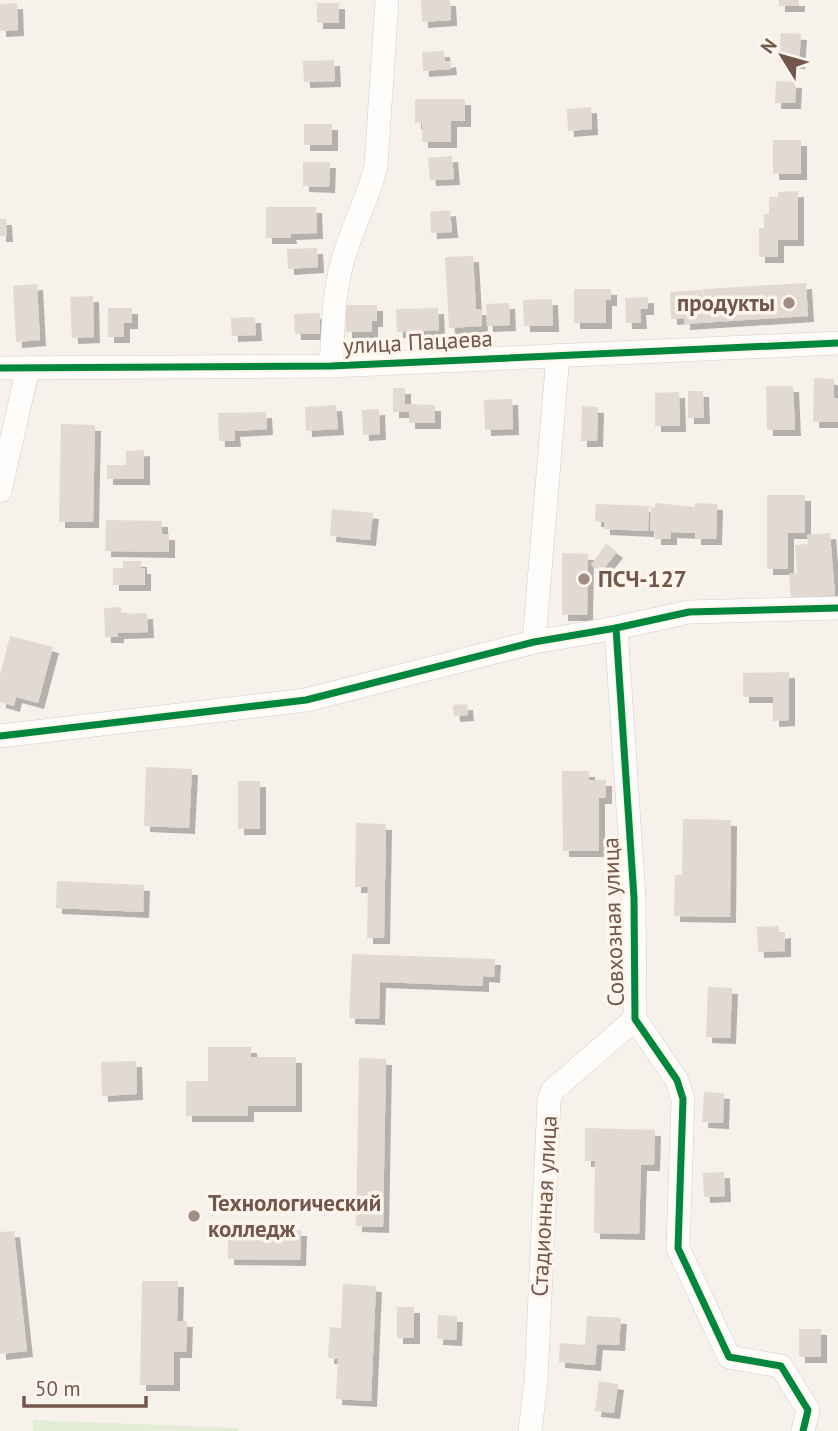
<svg xmlns="http://www.w3.org/2000/svg" width="838" height="1431" viewBox="0 0 838 1431" font-family="'PT Sans',sans-serif">
  <style>
    .green { fill: #e4ecd6 }
    .building { fill: #e2d9d3; filter: url(#shadow) }
    .lines { fill: none; stroke-linecap: round; stroke-linejoin: round }
    .minor-casing { stroke: #d4cdc8; stroke-width: 24 }
    .minor { stroke: #fefdfc; stroke-width: 23 }
    .cycleway-casing { stroke: #fef6ec; stroke-width: 11 }
    .cycleway { stroke: #00873e; stroke-width: 7 }
    .poi-dot { fill: #a18d84; stroke: #fef6ec; stroke-width: 2.5 }
    .labels { text-anchor: middle; stroke-width: 7; stroke-linejoin: round; paint-order: stroke }
    .poi-label { font-size: 23px; font-weight: bold; fill: #73574c; stroke: #fef6ec; text-anchor: start }
    .street-label { font-size: 23px; fill: #73574c; stroke: #fef6ec }
  </style>
  <defs>
    <filter id="shadow"><feDropShadow dx="6" dy="6" stdDeviation="0" flood-color="#0004"/></filter>
  </defs>
  <rect width="100%" height="100%" fill="#f6f1eb"/>
  <polygon class="green" points="33,1420 238,1428 238,1431 33,1431"/>
  <g class="building">
    <polygon points="421,0 450,0 451,20 422,22"/>
    <rect x="779" y="0" width="20" height="6"/>
    <polygon points="17,3 18,30 0,31 0,4"/>
    <rect x="317" y="3" width="22" height="20"/>
    <polygon points="781,33 801,34 799,63 779,62"/>
    <polygon points="444,51 445,62 450,61 451,69 423,71 422,52"/>
    <polygon points="334,60 335,81 304,82 303,61"/>
    <polygon points="776,81 796,82 795,103 775,103"/>
    <polygon points="415,99 465,99 465,121 451,121 451,142 422,142 422,123 415,123"/>
    <polygon points="591,107 592,129 568,131 567,109"/>
    <rect x="304" y="124" width="28" height="21"/>
    <rect x="773" y="140" width="28" height="34"/>
    <polygon points="452,156 454,179 430,180 428,158"/>
    <polygon points="303,162 330,162 329,187 303,186"/>
    <polygon points="798,191 798,240 778,240 778,257 759,257 759,228 764,228 764,214 769,214 769,197 778,197 778,192"/>
    <polygon points="266,207 316,207 317,233 290,234 291,238 266,238"/>
    <polygon points="450,210 452,232 431,233 430,212"/>
    <polygon points="0,219 6,219 7,236 0,236"/>
    <polygon points="317,248 318,267 288,269 287,249"/>
    <polygon points="473,256 476,309 481,309 482,326 449,328 445,257"/>
    <polygon points="806,283 808,316 684,324 684,318 671,319 670,292 702,290 704,299 703,289"/>
    <polygon points="37,284 40,340 16,342 13,286"/>
    <polygon points="574,289 611,289 611,300 606,300 606,323 574,323"/>
    <polygon points="93,296 94,337 72,338 70,297"/>
    <polygon points="648,297 648,309 640,309 641,323 626,323 625,298"/>
    <polygon points="552,299 553,326 524,326 523,300"/>
    <polygon points="509,303 510,325 487,326 486,304"/>
    <polygon points="346,305 377,305 377,321 372,321 372,332 346,332"/>
    <polygon points="108,308 132,308 132,323 124,323 124,337 108,337"/>
    <polygon points="438,308 439,330 397,332 396,309"/>
    <polygon points="320,313 320,334 295,334 294,314"/>
    <polygon points="255,317 256,335 232,336 231,318"/>
    <polygon points="814,378 834,379 834,398 838,398 838,422 813,422"/>
    <polygon points="766,386 793,386 795,430 767,430"/>
    <polygon points="393,388 405,388 405,404 435,405 435,423 409,423 409,412 393,412"/>
    <polygon points="688,391 703,391 704,418 688,418"/>
    <polygon points="679,392 680,426 655,426 655,393"/>
    <polygon points="512,399 513,429 485,430 484,400"/>
    <polygon points="336,405 338,429 306,431 305,407"/>
    <polygon points="582,406 598,407 597,441 581,441"/>
    <polygon points="379,409 380,434 363,435 362,410"/>
    <polygon points="266,412 267,429 234,431 235,441 219,441 218,413"/>
    <polygon points="61,424 95,425 93,522 59,522"/>
    <polygon points="144,450 144,479 107,479 107,465 126,465 126,451"/>
    <polygon points="767,495 805,495 805,533 788,533 788,569 767,569"/>
    <polygon points="655,503 695,507 695,503 717,504 716,539 695,539 695,533 671,532 671,539 655,539 655,531 650,531 651,507 655,508"/>
    <polygon points="596,504 649,506 648,531 604,529 604,522 595,521"/>
    <polygon points="332,509 373,513 370,540 330,536"/>
    <polygon points="106,520 162,521 162,534 169,534 169,552 105,551"/>
    <polygon points="830,533 835,595 791,599 789,574 797,573 795,545 808,544 807,535"/>
    <polygon points="606,544 617,552 601,572 591,565"/>
    <polygon points="562,553 588,554 587,615 562,615"/>
    <polygon points="123,561 141,561 141,568 145,568 145,585 113,585 113,568 123,568"/>
    <polygon points="121,607 121,614 147,613 148,632 118,633 118,637 105,637 104,608"/>
    <polygon points="10,636 53,647 38,703 16,697 14,706 0,702 0,675"/>
    <polygon points="789,672 789,720 773,721 773,697 743,697 743,673"/>
    <polygon points="467,704 468,715 454,716 453,705"/>
    <polygon points="146,767 192,769 189,828 144,826"/>
    <polygon points="562,771 589,771 589,780 606,780 606,798 599,798 599,851 563,851"/>
    <rect x="238" y="781" width="22" height="48"/>
    <polygon points="683,819 731,820 730,917 674,916 675,875 682,875"/>
    <polygon points="356,823 386,824 384,938 367,938 368,887 355,887"/>
    <polygon points="57,881 144,885 143,912 56,908"/>
    <polygon points="779,926 779,933 785,932 785,951 758,952 757,927"/>
    <polygon points="352,954 495,959 494,977 483,976 483,986 380,982 379,1019 349,1018"/>
    <polygon points="708,987 732,988 730,1038 706,1037"/>
    <polygon points="208,1047 251,1047 251,1057 296,1057 296,1106 248,1106 248,1116 186,1116 186,1081 208,1081"/>
    <polygon points="359,1058 386,1059 383,1227 356,1226"/>
    <polygon points="136,1061 137,1094 102,1096 101,1062"/>
    <polygon points="704,1092 724,1093 723,1123 702,1122"/>
    <polygon points="585,1128 655,1130 654,1165 641,1165 639,1234 594,1233 595,1161 585,1161"/>
    <polygon points="724,1172 725,1196 704,1197 703,1173"/>
    <polygon points="228,1229 301,1230 300,1260 228,1259"/>
    <polygon points="14,1231 27,1351 0,1354 0,1232"/>
    <polygon points="142,1281 178,1281 177,1321 187,1321 186,1352 174,1352 174,1385 140,1385"/>
    <polygon points="343,1284 376,1286 371,1401 336,1399 338,1359 328,1358 330,1327 341,1328"/>
    <rect x="397" y="1307" width="17" height="31"/>
    <polygon points="438,1315 457,1316 456,1340 437,1339"/>
    <polygon points="587,1316 621,1318 619,1345 597,1344 595,1365 559,1362 560,1343 585,1345"/>
    <rect x="799" y="1329" width="22" height="28"/>
    <polygon points="599,1381 618,1384 614,1413 595,1411"/>
  </g>
  <g class="lines">
    <defs>
      <g id="minor">
        <path d="M331,366C333,332 333,296 342,263C351,230 368,199 376,166L387,0"/>
        <polyline points="0,368 331,366 838,343"/>
        <polyline points="0,491 28,368"/>
        <polyline points="616,628 634,898 635,1019 677,1080 683,1099 678,1248 729,1357 781,1366 808,1410 803,1431"/>
        <polyline points="534,642 558,355"/>
        <polyline points="0,736 306,700 534,642 616,628 689,612 838,608"/>
        <polyline points="530,1431 536,1382 549,1101 552,1091 635,1019"/>
      </g>
    </defs>
    <use href="#minor" class="minor-casing"/>
    <use href="#minor" class="minor"/>
    <defs>
      <g id="cycleway">
        <polyline points="0,368 331,366 838,343"/>
        <polyline points="616,628 634,898 635,1019 677,1080 683,1099 678,1248 729,1357 781,1366 808,1410 803,1431"/>
        <polyline points="0,736 306,700 534,642 616,628 689,612 838,608"/>
      </g>
    </defs>
    <use href="#cycleway" class="cycleway-casing"/>
    <use href="#cycleway" class="cycleway"/>
  </g>
  <g class="poi-dot">
    <circle cx="789" cy="303" r="7"/>
    <circle cx="584" cy="579" r="7"/>
    <circle cx="194" cy="1216" r="7"/>
  </g>
  <g class="labels">
    <g class="poi-label">
      <text x="775" y="311" text-anchor="end">продукты</text>
      <text x="598" y="587">ПСЧ-127</text>
      <text x="208" y="1211">Технологический<tspan x="208" dy="26">колледж</tspan></text>
    </g>
    <g class="street-label">
      <text transform="translate(418 342) rotate(-3)" y="8">улица Пацаева</text>
      <text transform="translate(613 922) rotate(-92)" y="8">Совхозная улица</text>
      <text transform="translate(544 1206) rotate(-87)" y="8">Стадионная улица</text>
    </g>
  </g>
  <g transform="translate(782 56) rotate(307)" stroke="#fef6ec" stroke-width="5" paint-order="stroke">
  <path d="M0-5L12 26L0 18L-12 26Z" fill="#73574c"/>
  <text y="-10" font-size="19" font-weight="bold" text-anchor="middle" fill="#73574c">N</text>
  </g>
  <path d="M24 1396v10h122v-10" fill="none" stroke="#73574c" stroke-width="3.5"/>
  <text x="35" y="1396" font-size="21" fill="#73574c" stroke="#fef6ec" stroke-width="5" paint-order="stroke">50 m</text>
</svg>
